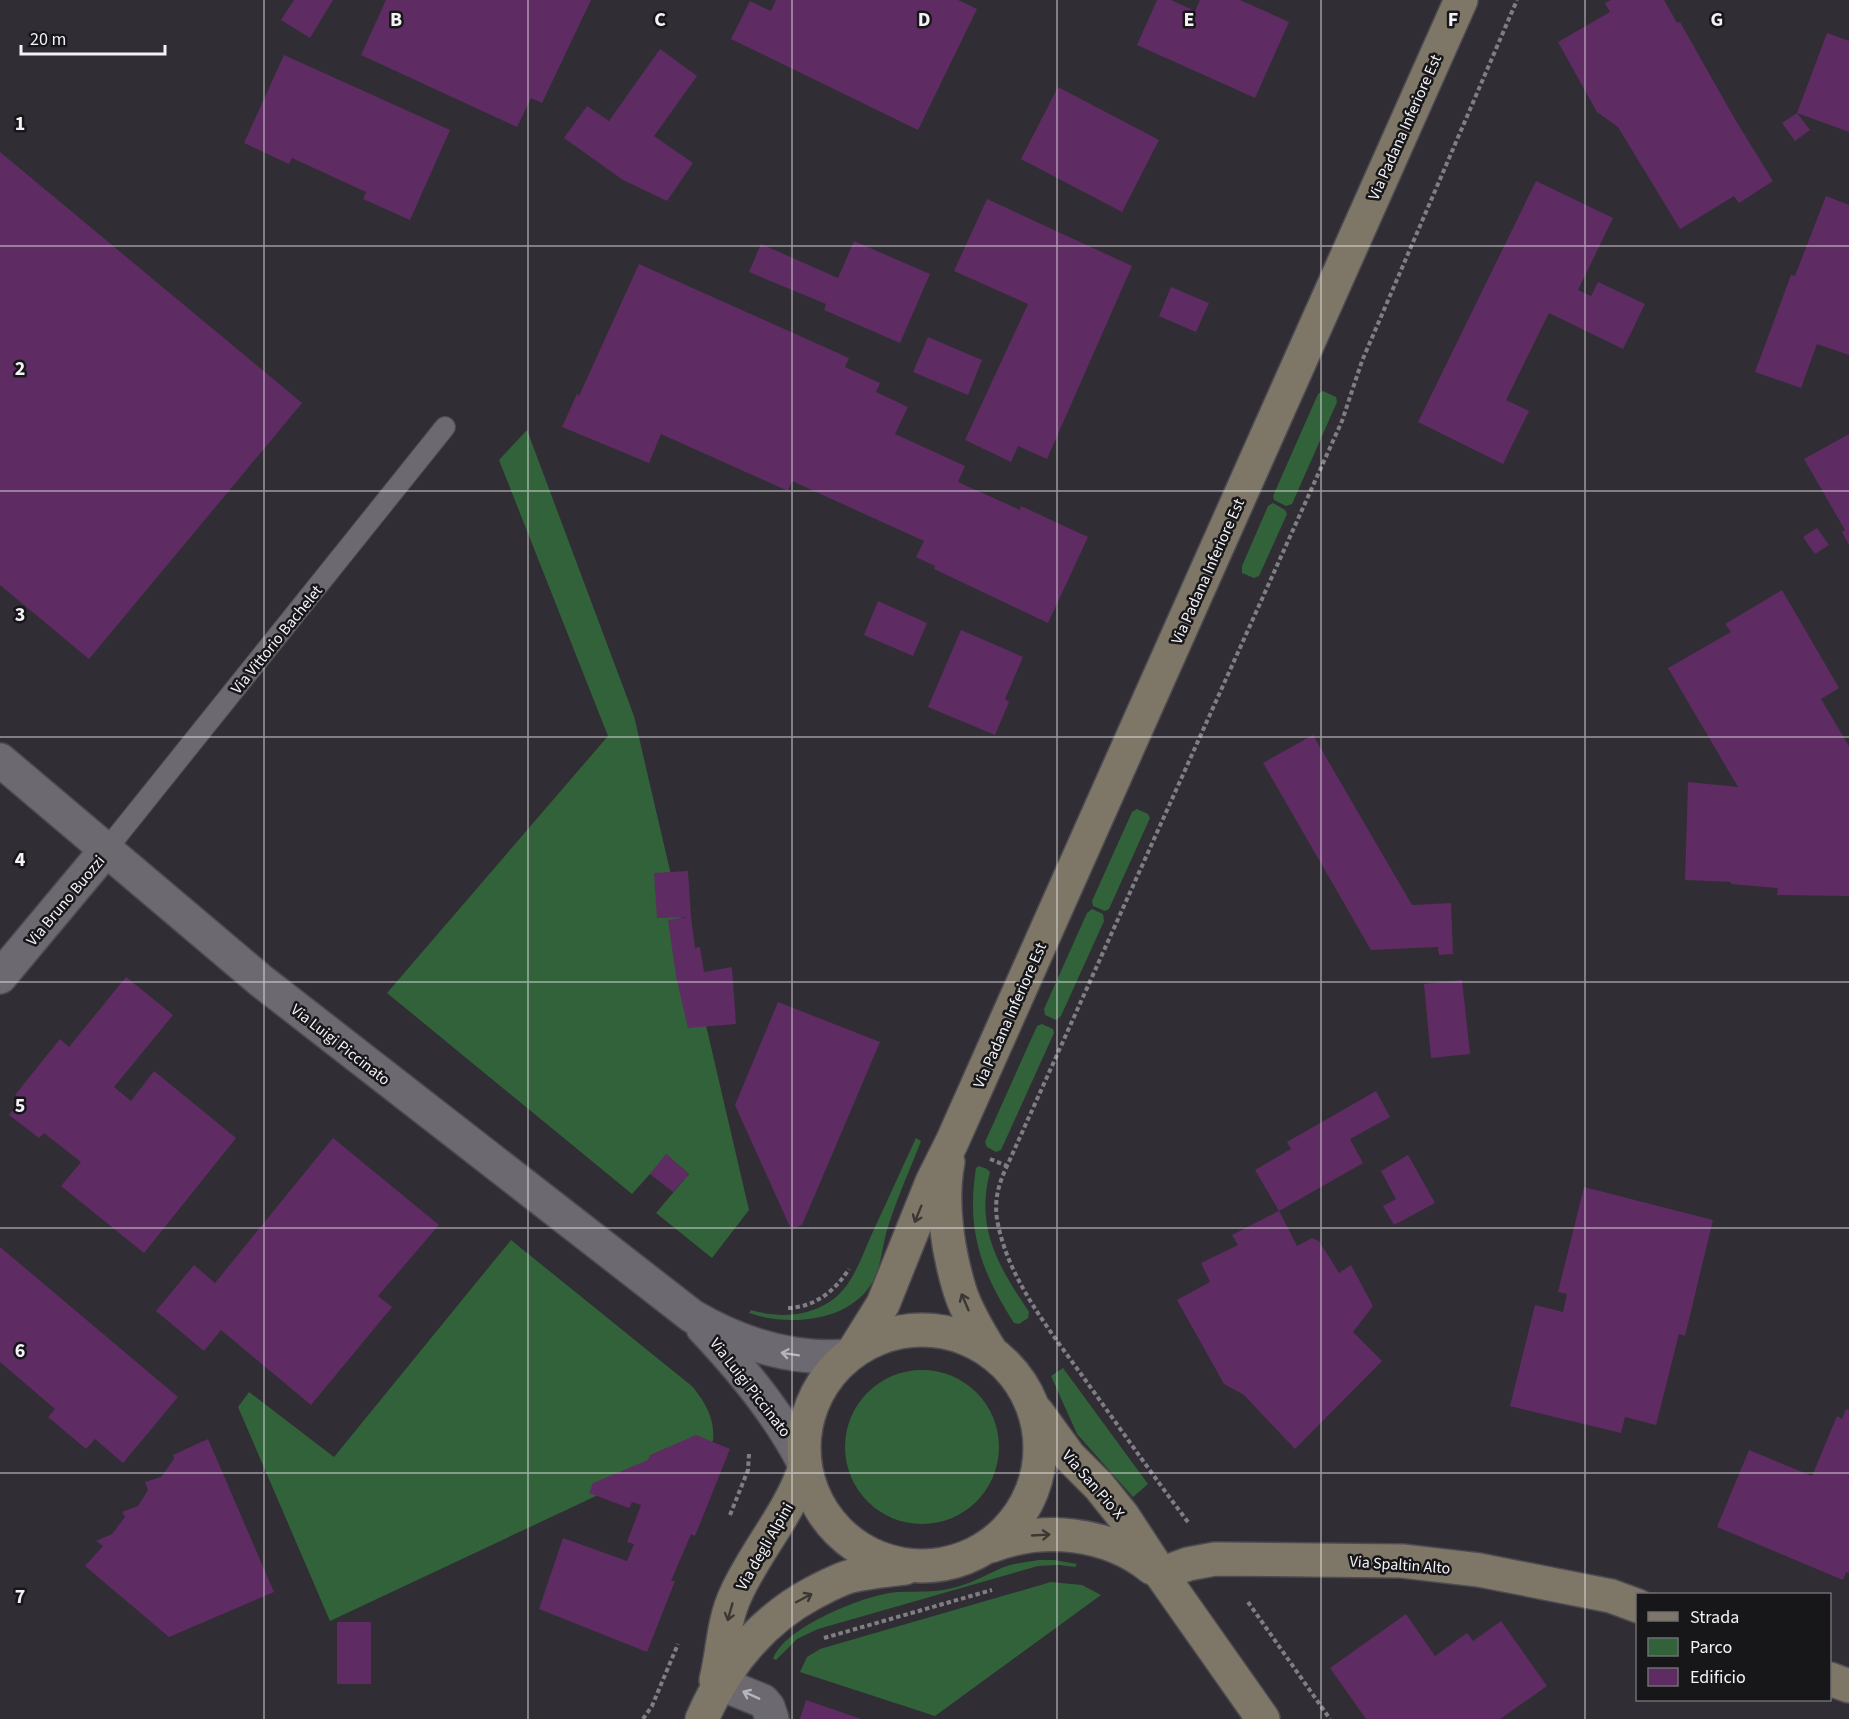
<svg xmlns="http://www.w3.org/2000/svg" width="1849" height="1719" viewBox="0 0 1849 1719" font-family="'Source Sans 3',sans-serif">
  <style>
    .green { fill: #31623a }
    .building { fill: #5e2c62 }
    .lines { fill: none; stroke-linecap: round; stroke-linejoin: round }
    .lane-casing { stroke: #4d4a51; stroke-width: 22 }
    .street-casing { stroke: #4d4a51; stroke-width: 36 }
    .secondary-casing { stroke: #4d4a51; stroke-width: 36 }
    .path { stroke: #807e84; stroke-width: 4; stroke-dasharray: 4.5 3; stroke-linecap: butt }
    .lane { stroke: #6c6971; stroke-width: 20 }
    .street { stroke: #6c6971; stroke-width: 33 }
    .secondary { stroke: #7e7767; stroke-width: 33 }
    .oneway { stroke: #3b3834 }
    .oneway2 { stroke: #b7b4bb }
    .grid { fill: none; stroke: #f4f2f7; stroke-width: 1.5; stroke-opacity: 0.55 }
    .labels { text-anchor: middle; stroke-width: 5; stroke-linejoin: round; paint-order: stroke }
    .street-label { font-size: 16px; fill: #f4f2f7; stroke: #171619 }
    .grid-label { font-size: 20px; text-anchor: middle; font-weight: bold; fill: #f4f2f7; stroke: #171619; stroke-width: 5; stroke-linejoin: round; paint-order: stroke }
  </style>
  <rect width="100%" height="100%" fill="#302d34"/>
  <g class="green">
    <polygon points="1323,391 1336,397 1337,402 1292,504 1286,506 1274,500 1273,496 1318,394"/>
    <polygon points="527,430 634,716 749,1210 712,1258 656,1213 689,1174 667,1155 632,1194 387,993 608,736 499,460"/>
    <polygon points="1273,503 1285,510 1287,514 1259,576 1254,578 1242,573 1242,566 1268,506"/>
    <polygon points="1137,809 1148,814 1150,818 1109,909 1105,911 1093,906 1092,901 1132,812"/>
    <polygon points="1092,909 1103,914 1104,921 1061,1016 1056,1020 1045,1015 1044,1009 1087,913"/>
    <polygon points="1042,1024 1053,1029 1054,1033 1001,1150 996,1152 987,1147 985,1142 1037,1026"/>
    <path d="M916,1138L921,1141C910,1170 897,1198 888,1227C882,1245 882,1264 873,1281C851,1322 789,1327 749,1313L751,1310C785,1320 824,1316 847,1285C859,1268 866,1246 875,1227C889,1197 902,1168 916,1138Z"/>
    <path d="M979,1166L987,1169L990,1172C975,1229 999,1267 1029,1312L1028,1318L1019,1324L1014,1323C981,1271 966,1231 976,1168Z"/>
    <path d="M511,1240L693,1387C706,1404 715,1419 713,1441L330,1621L238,1407L249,1392L334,1457Z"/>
    <polygon points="1063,1368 1148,1484 1133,1497 1077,1434 1051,1376"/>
    <circle cx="922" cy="1447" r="77"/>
    <path d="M1039,1560H1054L1077,1564L1075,1567L1059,1565L1038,1566L818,1629L797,1639L776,1660L773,1659C784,1627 866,1594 898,1592C915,1591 932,1593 948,1589C969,1585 985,1575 1004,1567C1015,1563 1027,1562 1039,1560Z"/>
    <polygon points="1051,1582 1082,1585 1101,1595 935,1716 800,1672 807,1657 820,1649"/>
  </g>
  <g class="building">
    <polygon points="294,0 333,0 310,38 281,20"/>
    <polygon points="386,0 591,0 542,103 531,98 517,127 361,55"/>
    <polygon points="776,0 958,0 977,9 918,130 731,39 750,1 771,11"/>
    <polygon points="1157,0 1171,0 1195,11 1200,0 1240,0 1289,22 1255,98 1137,45"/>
    <polygon points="1611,0 1664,0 1677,23 1680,22 1736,121 1773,181 1739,203 1734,196 1680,229 1618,127 1597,112 1558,42 1610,12 1605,3"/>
    <polygon points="1827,33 1849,41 1849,132 1797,113 1810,130 1795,141 1782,123 1797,113"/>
    <polygon points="660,49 697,76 654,136 693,163 667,201 623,180 564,138 587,106 609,121"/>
    <polygon points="284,55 450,130 410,220 363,199 366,192 292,158 289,164 244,143"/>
    <polygon points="1058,87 1159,140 1122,212 1021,159"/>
    <polygon points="0,152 302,403 89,659 0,585"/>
    <polygon points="1536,181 1613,218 1578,290 1591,296 1598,282 1645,304 1623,349 1549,313 1506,400 1529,411 1503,464 1418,422"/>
    <polygon points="1826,196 1849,205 1849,355 1817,344 1801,388 1755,372 1791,275 1795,276"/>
    <polygon points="987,199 1132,266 1047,459 1018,446 1011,462 965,440 1028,304 954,271"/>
    <polygon points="854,241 930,274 900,343 824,310 826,304 749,272 761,244 838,278"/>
    <polygon points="639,264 849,358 845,367 880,383 876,392 908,407 895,434 965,466 958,482 1020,510 1021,506 1088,537 1048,623 934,569 935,566 916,557 924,541 792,481 788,491 661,434 649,463 562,427 577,394 579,396"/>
    <polygon points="1171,287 1209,303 1196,332 1159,316"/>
    <polygon points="928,337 982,360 968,395 913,372"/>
    <polygon points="1849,434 1849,545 1842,532 1845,530 1804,459"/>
    <polygon points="1817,528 1829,545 1815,554 1803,537"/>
    <polygon points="1782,590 1839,688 1821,699 1849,746 1849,896 1777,895 1778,888 1731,884 1731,882 1685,880 1688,782 1738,787 1668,668 1731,632 1725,624"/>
    <polygon points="878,601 927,623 913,656 864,635"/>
    <polygon points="961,630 1023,657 1005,699 1009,702 995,735 928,707"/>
    <polygon points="1313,735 1412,905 1451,903 1453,954 1439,955 1438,947 1371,950 1263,763"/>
    <polygon points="688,871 691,917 695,948 700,947 704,972 732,967 736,1024 688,1028 676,976 668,920 687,917 657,918 654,873"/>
    <polygon points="126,977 173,1015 114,1087 131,1101 154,1071 236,1138 144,1253 61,1186 81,1162 44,1133 39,1138 9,1115 21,1099 15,1095 60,1039 69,1047"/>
    <polygon points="1462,980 1470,1054 1431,1058 1424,984"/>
    <polygon points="778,1002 880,1042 802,1225 791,1229 735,1105"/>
    <polygon points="1376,1091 1390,1117 1350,1139 1363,1163 1279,1211 1255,1170 1291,1149 1287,1142"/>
    <polygon points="333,1138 439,1225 378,1296 392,1307 311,1405 221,1330 204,1351 156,1311 194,1265 215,1283"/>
    <polygon points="666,1154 689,1174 673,1192 650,1174"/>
    <polygon points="1408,1155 1435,1203 1394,1225 1383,1206 1396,1199 1381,1171"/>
    <polygon points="1584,1187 1713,1220 1685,1336 1679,1334 1656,1425 1625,1417 1621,1433 1510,1406 1535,1305 1563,1312 1567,1294 1558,1292"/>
    <polygon points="1279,1211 1297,1246 1312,1238 1319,1241 1339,1273 1351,1265 1373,1306 1353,1332 1382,1361 1295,1449 1244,1395 1224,1384 1177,1300 1210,1282 1201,1263 1238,1245 1232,1235"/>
    <polygon points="0,1247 178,1397 123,1463 95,1439 86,1449 48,1417 55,1409 0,1362"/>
    <polygon points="1846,1409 1849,1410 1849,1573 1846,1572 1843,1580 1717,1527 1749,1450 1812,1476 1837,1416 1842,1419"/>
    <polygon points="696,1435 730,1449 695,1536 691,1534 671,1581 675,1581 647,1652 539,1609 563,1538 627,1561 634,1544 627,1542 641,1505 632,1502 629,1508 589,1493 593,1483 648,1460 650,1455"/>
    <polygon points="208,1439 274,1592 169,1637 85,1566 103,1546 96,1541 112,1534 125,1517 122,1512 138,1506 148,1490 145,1482 161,1477 174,1459 173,1455"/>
    <polygon points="1406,1614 1435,1656 1467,1633 1473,1641 1501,1621 1547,1686 1500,1719 1366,1719 1330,1668"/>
    <rect x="337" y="1622" width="34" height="62"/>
    <polygon points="806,1700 861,1719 800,1719"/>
  </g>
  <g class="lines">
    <defs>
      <polyline id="lane" points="106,850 445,427"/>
      <g id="street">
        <path d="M0,760L260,980L692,1316C740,1344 791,1361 848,1356"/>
        <polyline points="0,977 106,850"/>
        <path d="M703,1328C741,1368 779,1414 804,1463"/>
        <polyline points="719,1683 763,1701 768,1707 772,1719"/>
      </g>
      <g id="secondary">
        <path d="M948,1162C940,1203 948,1252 960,1291C967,1313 980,1334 992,1353"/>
        <circle cx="922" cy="1448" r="118"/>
        <polyline points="853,1352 883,1304 932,1182 952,1142 1461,0"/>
        <polyline points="1037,1412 1069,1456 1099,1486 1123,1516 1161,1574 1263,1719"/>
        <path d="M991,1546C1044,1526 1107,1532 1152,1568"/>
        <polyline points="1161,1574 1188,1564 1215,1559 1402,1561 1479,1570 1611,1596 1638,1606"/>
        <polyline points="1830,1679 1849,1686"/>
        <path d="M716,1680C723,1652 723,1621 736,1594C756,1550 790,1513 805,1467"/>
        <path d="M702,1719C725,1666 761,1621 813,1593C825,1587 837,1580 851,1576C868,1572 887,1570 905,1568"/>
      </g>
    </defs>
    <use href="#lane" class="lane-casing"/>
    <use href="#street" class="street-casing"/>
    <use href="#secondary" class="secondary-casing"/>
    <g class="path">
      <polyline points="990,1159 1007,1166"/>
      <path d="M788,1308C815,1307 835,1291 849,1269"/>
      <polyline points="730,1515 748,1470 749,1454"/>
      <path d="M1188,1522C1153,1476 1120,1428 1086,1381C1052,1333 1007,1279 997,1219C994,1199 999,1183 1007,1166L1342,421L1362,361L1517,0"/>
      <polyline points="1248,1602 1330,1719"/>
      <polyline points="824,1638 992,1590"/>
      <polyline points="643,1719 652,1706 678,1644"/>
    </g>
    <use href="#lane" class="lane"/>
    <use href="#street" class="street"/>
    <use href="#secondary" class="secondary"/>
  </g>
  <defs><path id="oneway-shaft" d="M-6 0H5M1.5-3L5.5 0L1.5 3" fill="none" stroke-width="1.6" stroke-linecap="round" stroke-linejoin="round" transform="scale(1.5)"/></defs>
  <g class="oneway">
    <use href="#oneway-shaft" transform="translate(918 1214) rotate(112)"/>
    <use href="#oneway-shaft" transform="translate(965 1302) rotate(-113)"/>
    <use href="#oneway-shaft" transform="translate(1041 1535) rotate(-3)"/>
    <use href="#oneway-shaft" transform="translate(804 1598) rotate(-28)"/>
    <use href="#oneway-shaft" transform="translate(730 1612) rotate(106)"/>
  </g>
  <g class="oneway2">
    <use href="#oneway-shaft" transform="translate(790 1354) rotate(-171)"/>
    <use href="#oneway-shaft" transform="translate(751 1695) rotate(-156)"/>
  </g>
  <path class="grid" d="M264,0V1719M528,0V1719M792,0V1719M1057,0V1719M1321,0V1719M1585,0V1719M0,246H1849M0,491H1849M0,737H1849M0,982H1849M0,1228H1849M0,1473H1849"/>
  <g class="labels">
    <g class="street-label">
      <text transform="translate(1404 127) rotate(-66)" y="6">Via Padana Inferiore Est</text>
      <text transform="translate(1207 571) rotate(-66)" y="6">Via Padana Inferiore Est</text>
      <text transform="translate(276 639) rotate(-51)" y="6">Via Vittorio Bachelet</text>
      <text transform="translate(65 900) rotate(-50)" y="6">Via Bruno Buozzi</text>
      <text transform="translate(1009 1015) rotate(-66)" y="6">Via Padana Inferiore Est</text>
      <text transform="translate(341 1044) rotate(38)" y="6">Via Luigi Piccinato</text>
      <text transform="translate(751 1387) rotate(52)" y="6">Via Luigi Piccinato</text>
      <text transform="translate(1094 1484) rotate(49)" y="6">Via San Pio X</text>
      <text transform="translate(764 1546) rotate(-60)" y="6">Via degli Alpini</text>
      <text transform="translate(1400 1564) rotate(4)" y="6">Via Spaltin Alto</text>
    </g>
  </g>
  <g class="grid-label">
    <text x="396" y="26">B</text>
    <text x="660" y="26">C</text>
    <text x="924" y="26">D</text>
    <text x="1189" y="26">E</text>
    <text x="1453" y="26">F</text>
    <text x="1717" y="26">G</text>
    <text x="20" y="130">1</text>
    <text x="20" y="375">2</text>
    <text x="20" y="621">3</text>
    <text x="20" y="866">4</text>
    <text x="20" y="1112">5</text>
    <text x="20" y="1357">6</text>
    <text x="20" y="1603">7</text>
  </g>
  <rect x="1636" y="1593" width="195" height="108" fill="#171619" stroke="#6f6e72" stroke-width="1.5"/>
  <rect x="1648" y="1612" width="30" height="9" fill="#7e7767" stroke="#6f6e72" stroke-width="1.5"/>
  <text x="1690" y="1623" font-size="18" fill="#f4f2f7">Strada</text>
  <rect x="1648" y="1638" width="30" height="18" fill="#31623a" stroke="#6f6e72" stroke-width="1.5"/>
  <text x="1690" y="1653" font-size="18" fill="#f4f2f7">Parco</text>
  <rect x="1648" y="1668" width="30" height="18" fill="#5e2c62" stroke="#6f6e72" stroke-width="1.5"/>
  <text x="1690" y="1683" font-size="18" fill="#f4f2f7">Edificio</text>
  <path d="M21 45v9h144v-9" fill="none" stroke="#f4f2f7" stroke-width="3"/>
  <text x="30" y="45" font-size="18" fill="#f4f2f7" stroke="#171619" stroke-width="4.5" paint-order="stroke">20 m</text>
</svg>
